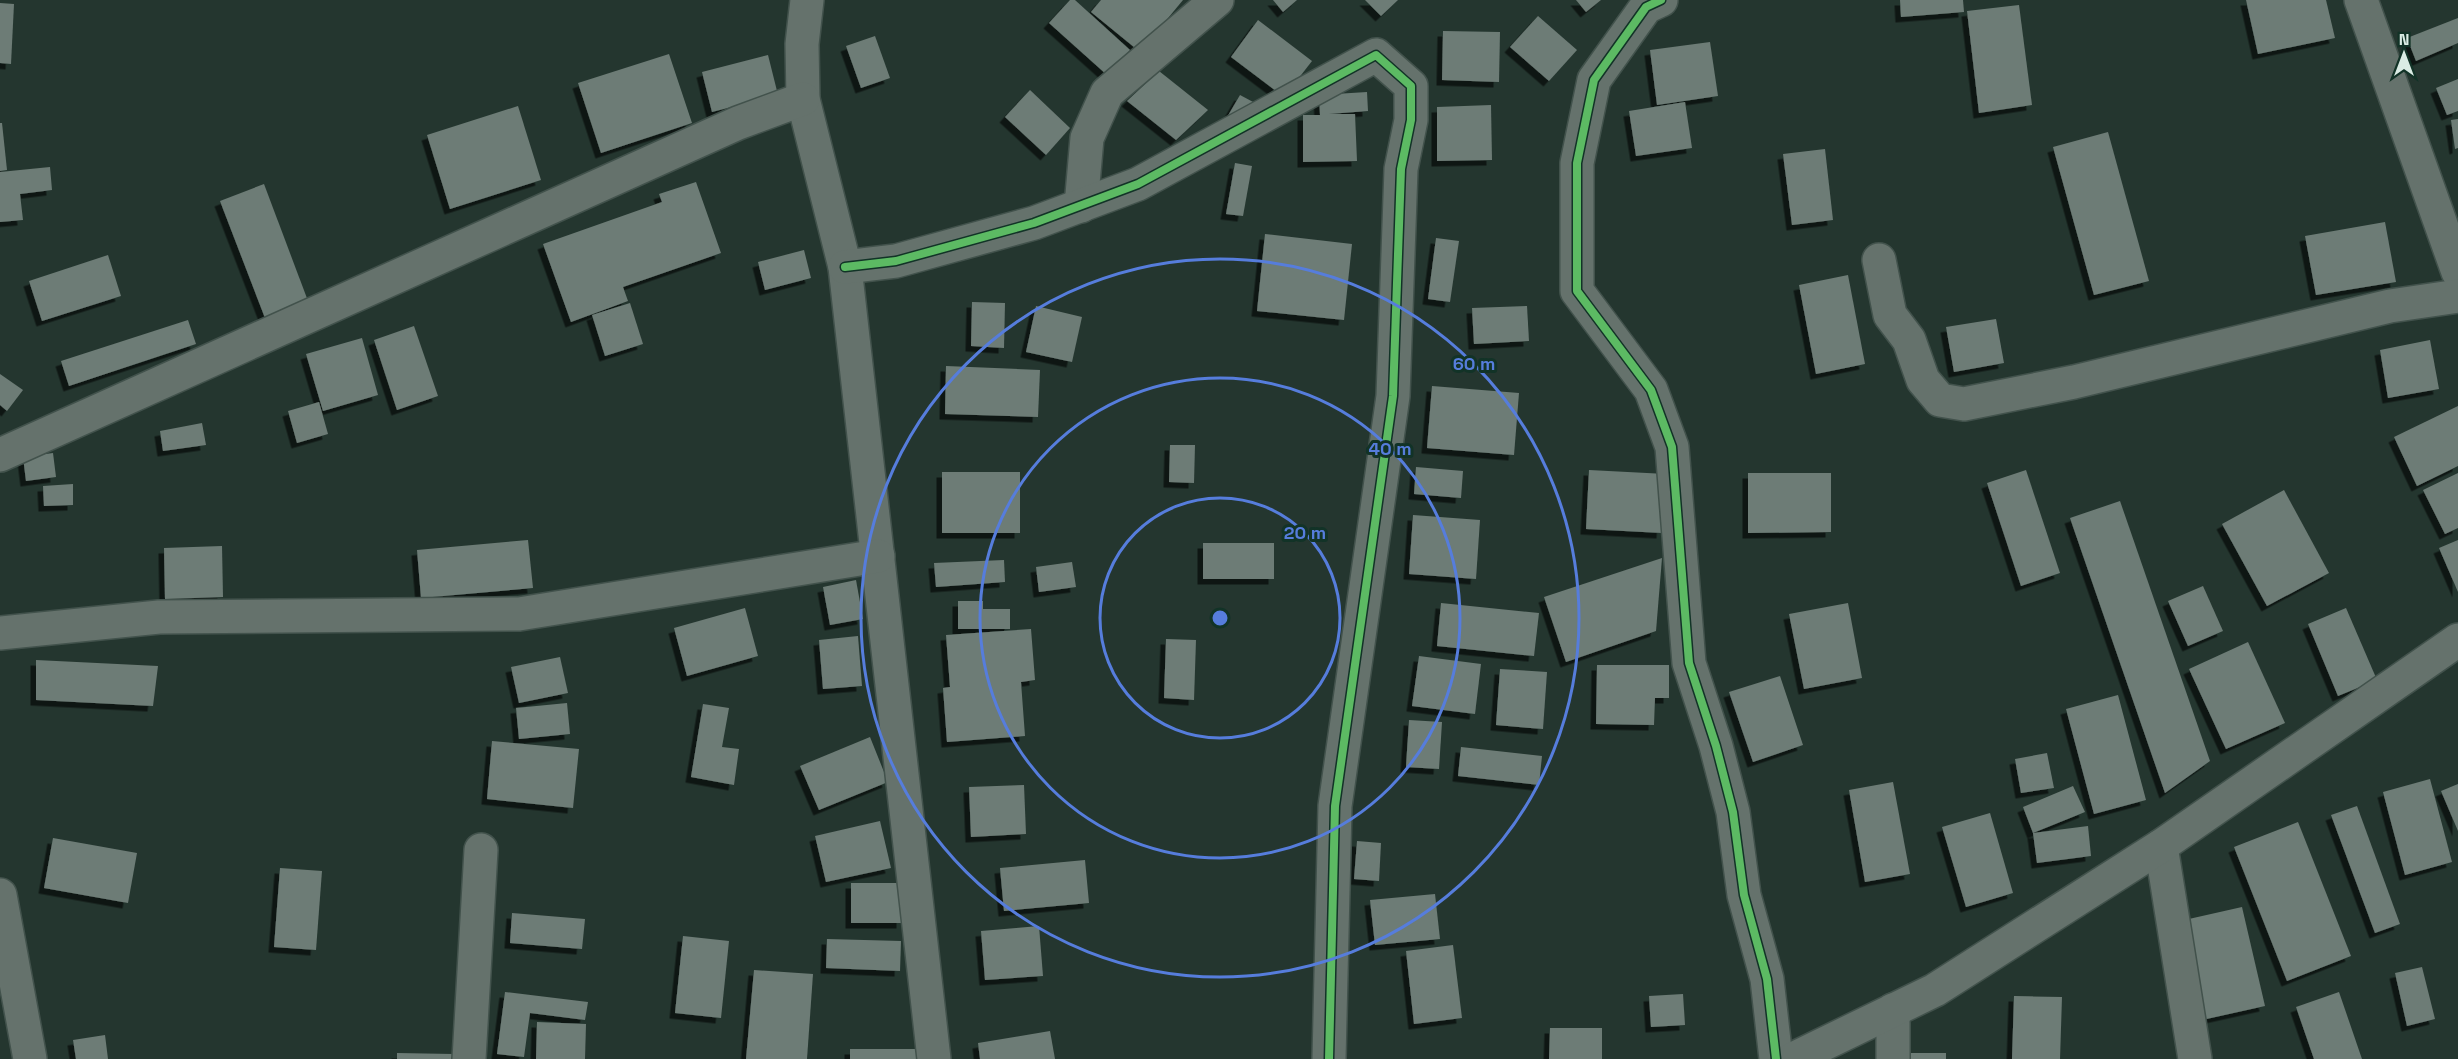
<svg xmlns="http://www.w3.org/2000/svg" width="2458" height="1059" viewBox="0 0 2458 1059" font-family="'Space Grotesk',sans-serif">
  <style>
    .building { fill: #6d7c76; filter: url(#shadow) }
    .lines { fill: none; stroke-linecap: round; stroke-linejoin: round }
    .minor-casing { stroke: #42524c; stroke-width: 36 }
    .tertiary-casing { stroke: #42524c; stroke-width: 36 }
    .minor { stroke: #65726c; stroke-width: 33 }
    .tertiary { stroke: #65726c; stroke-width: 33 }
    .cycleway-casing { stroke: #123327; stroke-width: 11 }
    .cycleway { stroke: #5cba63; stroke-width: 8 }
    .ring { fill: none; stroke: #567ddc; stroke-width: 3 }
    .centre { fill: #567ddc; stroke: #123327; stroke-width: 3 }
    .ring-label { font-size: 18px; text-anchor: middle; font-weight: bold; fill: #567ddc; stroke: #123327; stroke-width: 6; stroke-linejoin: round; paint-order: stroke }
  </style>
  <defs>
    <filter id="shadow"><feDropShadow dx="-5.5" dy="5.5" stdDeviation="0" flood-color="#0009"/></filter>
  </defs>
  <rect width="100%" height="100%" fill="#24362f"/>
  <g class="building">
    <polygon points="1070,0 1075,0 1130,50 1107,75 1049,23"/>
    <polygon points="1101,0 1183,0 1140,52 1091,12"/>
    <polygon points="1273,0 1297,0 1283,12"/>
    <polygon points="1365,0 1398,0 1381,16"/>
    <polygon points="1576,0 1601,0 1586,12"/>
    <polygon points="1900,0 1963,0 1964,12 1901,17"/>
    <polygon points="2246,0 2326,0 2335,38 2258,54"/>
    <polygon points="0,3 14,4 11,64 0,63"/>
    <polygon points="2019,5 2032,105 1979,113 1967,11"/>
    <polygon points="1538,16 1577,50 1549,81 1510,47"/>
    <polygon points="2458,18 2458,43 2416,61 2407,38"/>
    <polygon points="1258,20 1312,61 1284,97 1231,57"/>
    <polygon points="1443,31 1500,32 1499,82 1442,80"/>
    <polygon points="875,36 890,78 861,88 846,46"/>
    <polygon points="1710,42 1718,96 1657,105 1650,50"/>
    <polygon points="669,54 692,123 601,153 578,83"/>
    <polygon points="768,55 778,95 712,112 702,72"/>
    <polygon points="1159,71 1208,110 1176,140 1127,101"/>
    <polygon points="2458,79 2458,111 2447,115 2436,88"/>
    <polygon points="1030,90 1070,128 1046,155 1005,117"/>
    <polygon points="1367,92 1368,111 1329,114 1355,114 1357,161 1303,162 1303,115 1320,115 1319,95"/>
    <polygon points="1240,95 1255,103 1226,119"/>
    <polygon points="1685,102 1692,148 1636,156 1629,111"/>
    <polygon points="1491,105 1492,160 1437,161 1437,107"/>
    <polygon points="518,106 541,180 450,209 427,135"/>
    <polygon points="2458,119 2458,148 2455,149 2451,120"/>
    <polygon points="0,123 2,123 7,170 0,171"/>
    <polygon points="2108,132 2149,281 2094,295 2053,147"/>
    <polygon points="1825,149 1833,220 1792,225 1783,154"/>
    <polygon points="1235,163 1252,166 1243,216 1226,214"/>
    <polygon points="50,167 52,190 20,194 23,220 0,222 0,172"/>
    <polygon points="696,182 721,253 623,287 628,301 571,322 543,244 662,202 659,194"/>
    <polygon points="264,184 308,301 265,318 220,201"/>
    <polygon points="2385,222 2396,282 2316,295 2305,236"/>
    <polygon points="1265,234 1352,244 1344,320 1257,311"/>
    <polygon points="1436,238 1459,241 1450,302 1428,299"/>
    <polygon points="804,250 811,278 765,290 758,262"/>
    <polygon points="108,255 121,296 42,321 29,281"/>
    <polygon points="1848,275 1865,364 1816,374 1799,285"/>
    <polygon points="972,302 1005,303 1004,348 971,346"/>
    <polygon points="630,303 643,344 605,356 592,315"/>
    <polygon points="1036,306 1082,317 1072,362 1026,352"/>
    <polygon points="1527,306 1529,341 1474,344 1472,308"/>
    <polygon points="1996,319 2004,363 1954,372 1946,327"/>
    <polygon points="188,320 196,344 69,386 61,361"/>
    <polygon points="414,326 438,396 397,410 374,340"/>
    <polygon points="362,338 378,395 323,411 306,354"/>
    <polygon points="2430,340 2439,389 2388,398 2380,350"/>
    <polygon points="946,366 1040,370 1038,417 945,414"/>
    <polygon points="0,374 23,390 7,411 0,405"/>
    <polygon points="1432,386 1519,393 1514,455 1427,448"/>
    <polygon points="319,402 328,434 297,443 288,411"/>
    <polygon points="2458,406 2458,466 2417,486 2394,437"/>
    <polygon points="202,423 206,445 163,451 160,431"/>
    <polygon points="1170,445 1195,445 1194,483 1169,482"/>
    <polygon points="53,453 56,477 26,481 23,457"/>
    <polygon points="1416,467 1463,471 1461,498 1414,494"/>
    <polygon points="1589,470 1666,474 1662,533 1586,529"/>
    <polygon points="2026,470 2060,573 2021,586 1987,483"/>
    <rect x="942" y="472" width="78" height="61"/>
    <polygon points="1748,473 1831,473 1831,532 1748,533"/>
    <polygon points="2458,473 2458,528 2445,534 2423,490"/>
    <polygon points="73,484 73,505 44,506 43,486"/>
    <polygon points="2284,490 2329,573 2267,606 2222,524"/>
    <polygon points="2120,501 2210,761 2165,793 2070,518"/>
    <polygon points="1413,515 1480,520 1476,579 1409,574"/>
    <polygon points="528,540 533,588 421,598 417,550"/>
    <polygon points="2458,540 2458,592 2439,548"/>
    <rect x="1203" y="543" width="71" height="36"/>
    <polygon points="222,546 223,597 165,599 164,548"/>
    <polygon points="1662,558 1656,631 1566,662 1544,597"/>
    <polygon points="1004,560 1005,582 936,587 934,563"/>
    <polygon points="1072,562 1076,587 1039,592 1036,567"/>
    <polygon points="856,580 863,619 830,625 823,587"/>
    <polygon points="2203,586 2223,631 2188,646 2168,601"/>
    <polygon points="958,601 983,601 983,609 1010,609 1010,629 958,629"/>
    <polygon points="1441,603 1539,613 1534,656 1437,646"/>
    <polygon points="1848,603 1862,678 1804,689 1789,614"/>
    <polygon points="745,608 758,656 687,676 674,628"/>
    <polygon points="2346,608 2377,680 2338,696 2308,624"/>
    <polygon points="1031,629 1035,680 1021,682 1025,736 947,742 943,688 950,687 946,635"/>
    <polygon points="858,636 862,686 823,689 819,640"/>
    <polygon points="1166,639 1196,640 1194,700 1164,698"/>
    <polygon points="2248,642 2285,723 2226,749 2189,669"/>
    <polygon points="1419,656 1481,664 1475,714 1412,706"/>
    <polygon points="560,657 568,693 519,703 511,667"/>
    <polygon points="36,660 158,666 153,706 36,700"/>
    <polygon points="1597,665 1669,665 1669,698 1655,698 1654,725 1596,724"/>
    <polygon points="1500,669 1547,672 1543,729 1496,725"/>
    <polygon points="1780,676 1803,745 1753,762 1729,692"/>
    <polygon points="2118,695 2146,800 2094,814 2066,709"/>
    <polygon points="567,703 570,734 519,739 516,708"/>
    <polygon points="703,704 729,708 722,747 739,749 734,785 691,777"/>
    <polygon points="1409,720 1442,722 1439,769 1406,767"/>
    <polygon points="870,737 888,782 819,810 800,766"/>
    <polygon points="492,741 579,749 573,808 487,799"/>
    <polygon points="1461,747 1542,756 1539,785 1458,776"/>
    <polygon points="2047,753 2054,788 2021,793 2015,759"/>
    <polygon points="2430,779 2452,862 2405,875 2383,792"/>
    <polygon points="1893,782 1910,874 1865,882 1849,790"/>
    <polygon points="2458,784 2458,831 2441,791"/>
    <polygon points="1024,785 1026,834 971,837 969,787"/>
    <polygon points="2073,786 2085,812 2033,833 2023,807"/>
    <polygon points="2357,806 2400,924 2375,933 2331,815"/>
    <polygon points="1990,813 2013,893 1966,907 1942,827"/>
    <polygon points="880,821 891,868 826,882 815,836"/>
    <polygon points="2298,822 2351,956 2287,981 2234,847"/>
    <polygon points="2088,826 2091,856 2037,863 2033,833"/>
    <polygon points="53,838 137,853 128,903 44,888"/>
    <polygon points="1357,841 1381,843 1379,881 1354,879"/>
    <polygon points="1085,860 1089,903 1004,911 1000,868"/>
    <polygon points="280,868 322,871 316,950 274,947"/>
    <rect x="851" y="883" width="51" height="40"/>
    <polygon points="1435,894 1440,939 1375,945 1370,900"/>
    <polygon points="2242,907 2265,1006 2202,1020 2180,921"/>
    <polygon points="512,913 585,919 582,949 510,943"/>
    <polygon points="1039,926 1043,976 985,980 981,931"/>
    <polygon points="683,936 729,941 721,1018 675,1013"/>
    <polygon points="827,939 901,941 900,971 826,968"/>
    <polygon points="1453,945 1462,1018 1414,1024 1406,951"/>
    <polygon points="2422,967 2435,1019 2407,1026 2395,973"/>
    <polygon points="754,970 813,974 807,1059 746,1059"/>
    <polygon points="505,992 588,1002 585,1020 530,1013 524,1057 497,1054"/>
    <polygon points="2339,992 2362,1059 2314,1059 2296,1007"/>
    <polygon points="1683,994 1685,1025 1651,1027 1649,996"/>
    <polygon points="2014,996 2062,997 2060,1059 2012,1059"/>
    <polygon points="537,1022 586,1024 585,1059 536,1059"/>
    <polygon points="1550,1028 1602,1028 1602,1059 1549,1059"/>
    <polygon points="1050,1031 1055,1059 980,1059 978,1043"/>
    <polygon points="105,1035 108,1059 76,1059 73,1040"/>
    <rect x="850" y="1049" width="71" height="10"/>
    <polygon points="397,1053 453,1054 453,1059 397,1059"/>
    <rect x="1904" y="1053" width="42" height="6"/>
  </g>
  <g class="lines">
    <defs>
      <g id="minor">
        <polyline points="807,0 802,44 803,99 845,267 934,1059"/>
        <polyline points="1661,0 1646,7 1594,80 1577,163 1577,291 1651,390 1672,447 1689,663 1716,746 1733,812 1744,895 1767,979 1776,1059"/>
        <polyline points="2361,0 2458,272"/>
        <polyline points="1081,206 1087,138 1107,93 1217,0"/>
        <polyline points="1879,260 1890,315 1909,340 1923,380 1940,400 1964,404 2074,382 2390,306 2458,296"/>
        <polyline points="845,267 896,261 1034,223 1138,184 1376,55 1411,86 1411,120 1401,169 1393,396 1335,806 1329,1059"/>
        <polyline points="0,455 738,123 803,99"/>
        <polyline points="0,633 159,617 519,614 878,556"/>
        <polyline points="2161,846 2195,1059"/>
        <polyline points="1893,1010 1893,1059"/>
        <polyline points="469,1059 481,850"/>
        <polyline points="1793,1059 1935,990 2161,846 2458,640"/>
      </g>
      <polyline id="tertiary" points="0,895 30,1059"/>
    </defs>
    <use href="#minor" class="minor-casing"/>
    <use href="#tertiary" class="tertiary-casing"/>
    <use href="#minor" class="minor"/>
    <use href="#tertiary" class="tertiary"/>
    <defs>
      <g id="cycleway">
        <polyline points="1661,0 1646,7 1594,80 1577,163 1577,291 1651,390 1672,447 1689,663 1716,746 1733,812 1744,895 1767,979 1776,1059"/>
        <polyline points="845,267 896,261 1034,223 1138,184 1376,55 1411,86 1411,120 1401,169 1393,396 1335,806 1329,1059"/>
      </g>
    </defs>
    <use href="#cycleway" class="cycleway-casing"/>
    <use href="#cycleway" class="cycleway"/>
  </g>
  <g class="ring">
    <circle cx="1220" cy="618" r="120"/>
    <circle cx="1220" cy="618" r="240"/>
    <circle cx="1220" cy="618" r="359"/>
  </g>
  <circle cx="1220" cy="618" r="9" class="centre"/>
  <g class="ring-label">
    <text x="1474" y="370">60 m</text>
    <text x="1390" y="455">40 m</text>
    <text x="1305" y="539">20 m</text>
  </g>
  <g transform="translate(2404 54)" stroke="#123327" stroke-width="4.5" paint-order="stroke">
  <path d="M0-4.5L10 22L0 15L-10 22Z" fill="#daece4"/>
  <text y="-9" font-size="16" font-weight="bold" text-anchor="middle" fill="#daece4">N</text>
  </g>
</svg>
